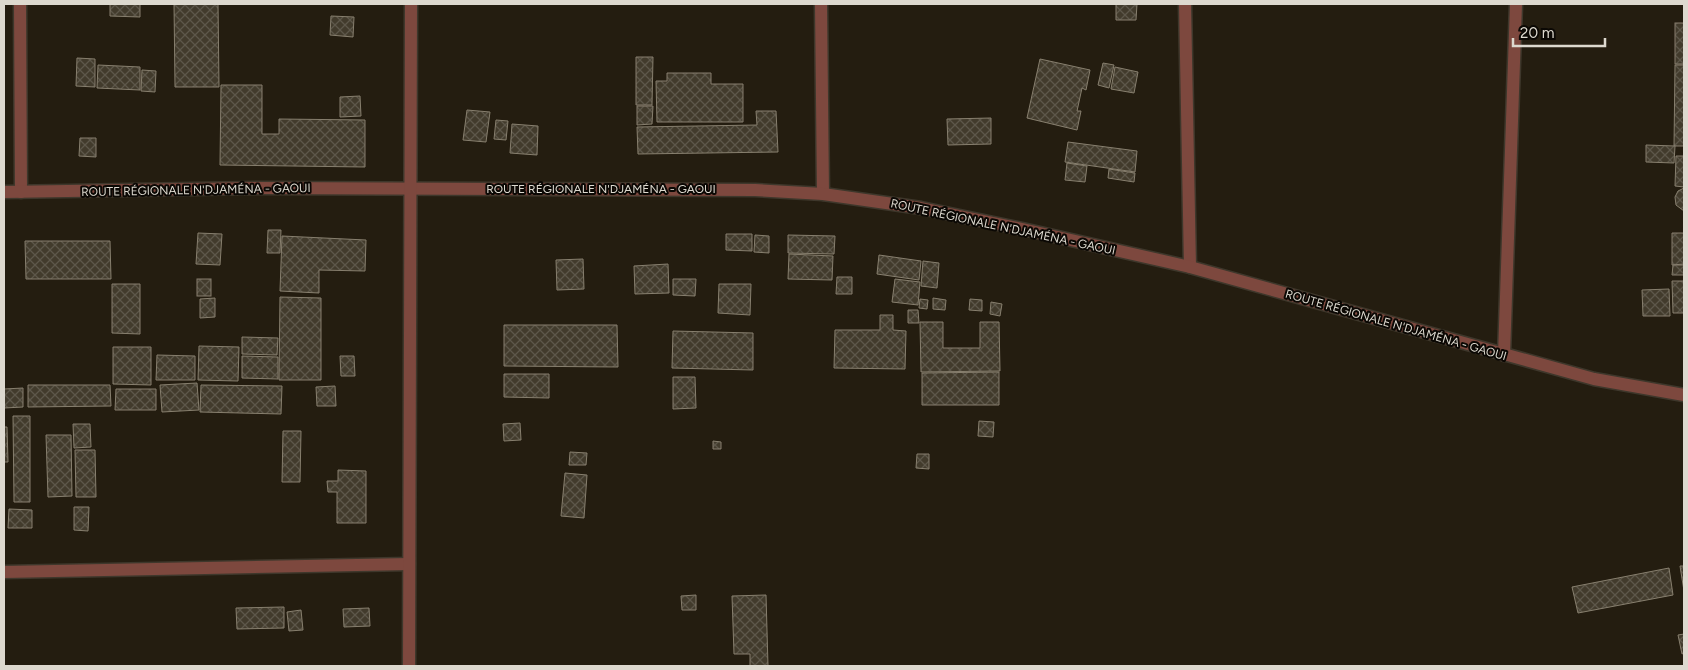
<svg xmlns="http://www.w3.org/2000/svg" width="1688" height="670" viewBox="0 0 1688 670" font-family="Figtree,sans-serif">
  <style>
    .building { fill: url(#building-cross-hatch); stroke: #877f6e }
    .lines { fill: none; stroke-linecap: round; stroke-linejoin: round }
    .minor-casing { stroke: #3e372b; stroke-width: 15 }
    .minor { stroke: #7d483e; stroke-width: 12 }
    .labels { text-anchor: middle; stroke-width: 4; stroke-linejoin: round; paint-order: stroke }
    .street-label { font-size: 12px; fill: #ddd9cf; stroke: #0b0804 }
  </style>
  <defs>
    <pattern id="building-cross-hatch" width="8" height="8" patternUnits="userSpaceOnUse" patternTransform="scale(1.25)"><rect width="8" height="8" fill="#423b2c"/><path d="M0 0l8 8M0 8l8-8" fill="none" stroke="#5d574a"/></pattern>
  </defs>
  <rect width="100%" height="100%" fill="#241d10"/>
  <g class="building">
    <polygon points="110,4 140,4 140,17 110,16"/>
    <polygon points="174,4 218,4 219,87 175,87"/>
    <polygon points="1116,4 1137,4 1136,20 1116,20"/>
    <polygon points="331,16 354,17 353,37 330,35"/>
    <rect x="1675" y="23" width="9" height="41"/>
    <polygon points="636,57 653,57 652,105 636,105"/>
    <polygon points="77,58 95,59 95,87 76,86"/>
    <polygon points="1040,59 1090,70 1086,90 1082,88 1077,111 1081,111 1077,130 1027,118"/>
    <polygon points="1103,63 1114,65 1109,88 1098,85"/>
    <polygon points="98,65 140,67 140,90 97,88"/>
    <polygon points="1675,65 1684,65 1684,146 1674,146"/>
    <polygon points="1115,67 1138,72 1134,93 1111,89"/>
    <polygon points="142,70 156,71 155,92 141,91"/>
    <polygon points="667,73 711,73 711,84 743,84 743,122 657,122 656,81 667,81"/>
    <polygon points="221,85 262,85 262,134 279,134 279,119 365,120 365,167 220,165"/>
    <polygon points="360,96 361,116 340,117 340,97"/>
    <polygon points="637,106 653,106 652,124 637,125"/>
    <polygon points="467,110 490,112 486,142 463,140"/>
    <polygon points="756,111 776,111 778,152 638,154 637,127 757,125"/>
    <polygon points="991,118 991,144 948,145 947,119"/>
    <polygon points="496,120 508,121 506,140 494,139"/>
    <polygon points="512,124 538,126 537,155 510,153"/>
    <polygon points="80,138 96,138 96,157 79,156"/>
    <polygon points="1068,142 1137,151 1135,172 1065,162"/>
    <polygon points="1646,145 1675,146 1674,163 1646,162"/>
    <polygon points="1676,156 1684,156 1684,187 1675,186"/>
    <polygon points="1067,163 1087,166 1085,182 1065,180"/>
    <polygon points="1109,169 1135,173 1134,182 1108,178"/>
    <polygon points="1684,188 1684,211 1676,205 1675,197 1678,191"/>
    <polygon points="268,230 281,230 280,253 267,253"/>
    <polygon points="198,233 222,234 220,265 196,264"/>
    <polygon points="1672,233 1684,233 1684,264 1672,265"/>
    <polygon points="726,234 752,234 752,251 726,250"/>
    <polygon points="755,235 769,236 769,253 754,252"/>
    <polygon points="788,235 835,236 834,254 788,253"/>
    <polygon points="282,236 366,240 365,271 319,270 319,293 280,291"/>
    <polygon points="25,241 110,241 111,279 26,279"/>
    <polygon points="789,254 833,256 832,280 788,279"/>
    <polygon points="879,255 921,261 919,280 877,274"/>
    <polygon points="583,259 584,289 557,290 556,260"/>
    <polygon points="923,261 939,263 937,288 921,286"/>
    <polygon points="668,264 669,293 635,294 634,266"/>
    <polygon points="1673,265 1684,265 1684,275 1672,275"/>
    <polygon points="837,277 852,277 852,294 836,294"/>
    <rect x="197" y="279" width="14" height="17"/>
    <polygon points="673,279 696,279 695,296 673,295"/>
    <polygon points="895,279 920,282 918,305 892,302"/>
    <polygon points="1672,281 1684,281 1684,313 1673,313"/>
    <polygon points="112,284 140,284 140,334 112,333"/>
    <polygon points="719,284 751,284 750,315 718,313"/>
    <polygon points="1669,289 1670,316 1643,316 1642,290"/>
    <polygon points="280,297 321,298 321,380 279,380"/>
    <polygon points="215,298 215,317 200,318 200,299"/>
    <polygon points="933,298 946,300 945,310 933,309"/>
    <polygon points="920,299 928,300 927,309 919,308"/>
    <polygon points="970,299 982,300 982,311 969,310"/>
    <polygon points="991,302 1002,304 1000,316 990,314"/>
    <polygon points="908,310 918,310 919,323 908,323"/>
    <polygon points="880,315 893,315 893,330 906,331 905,369 834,368 835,330 880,330"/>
    <polygon points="920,322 943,322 943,348 980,348 980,322 999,322 1000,371 921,372"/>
    <polygon points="504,325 617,325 618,367 504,366"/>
    <polygon points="673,331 753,333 753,370 672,368"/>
    <polygon points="242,337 278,338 277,355 242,354"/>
    <polygon points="199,346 239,347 238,381 198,380"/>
    <polygon points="113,347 151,347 151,385 113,384"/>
    <polygon points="157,355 195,356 195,380 156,380"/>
    <polygon points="242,356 278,357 278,379 242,378"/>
    <polygon points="340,356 354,356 355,376 341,376"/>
    <polygon points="999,372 999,405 922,405 922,373"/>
    <polygon points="504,374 549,374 549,398 504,397"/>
    <polygon points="673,377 695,377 696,408 673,409"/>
    <polygon points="197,383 199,410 162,412 160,385"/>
    <polygon points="28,385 110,385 111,406 28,407"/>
    <polygon points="201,385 282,386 281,414 200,412"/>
    <polygon points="335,386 336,406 317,406 316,387"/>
    <polygon points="23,388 23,407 4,408 4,389"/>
    <polygon points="116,389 156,389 156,410 115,410"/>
    <polygon points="13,416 30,416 30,502 14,502"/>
    <polygon points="979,421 994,422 993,437 978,436"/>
    <polygon points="520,423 521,440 504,441 503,424"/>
    <polygon points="73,424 90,424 91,447 74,448"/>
    <polygon points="4,427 7,427 8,462 4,462"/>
    <polygon points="283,431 301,431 300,482 282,482"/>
    <polygon points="46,435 71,435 72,496 48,497"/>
    <polygon points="713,441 721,442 721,449 713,449"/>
    <polygon points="75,450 95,450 96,497 76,497"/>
    <polygon points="570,452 587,453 586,465 569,465"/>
    <polygon points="917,454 929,454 929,469 916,468"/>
    <polygon points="338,470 366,471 366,523 337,523 337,492 328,492 327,481 338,481"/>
    <polygon points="565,473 587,475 584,518 561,516"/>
    <polygon points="74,507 89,507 88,531 74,530"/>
    <polygon points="9,509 32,510 32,528 8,528"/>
    <polygon points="1680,566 1684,566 1684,591"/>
    <polygon points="1669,568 1673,595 1578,613 1572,587"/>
    <polygon points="696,595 696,610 682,610 681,596"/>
    <polygon points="766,595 768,666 750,666 750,654 734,654 732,596"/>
    <polygon points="284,607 284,628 237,629 236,608"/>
    <polygon points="369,608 370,626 344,627 343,609"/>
    <polygon points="301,610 303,630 289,631 287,612"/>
    <polygon points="1684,634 1684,653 1682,654 1678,635"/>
  </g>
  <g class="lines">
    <defs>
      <g id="minor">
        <polyline points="20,4 21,192"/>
        <polyline points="821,4 823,194"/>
        <polyline points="1185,4 1190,267"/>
        <polyline points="4,192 258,188 755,190 823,194 921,208 1027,230 1190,267 1594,379 1684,395"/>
        <polyline points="1504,355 1516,4"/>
        <polyline points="4,572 409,564"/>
        <polyline points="409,666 411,4"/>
      </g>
    </defs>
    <use href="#minor" class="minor-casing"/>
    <use href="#minor" class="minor"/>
  </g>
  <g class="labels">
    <g class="street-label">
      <text x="601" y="193">ROUTE RÉGIONALE N'DJAMÉNA - GAOUI</text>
      <text transform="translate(196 190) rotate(-1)" y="4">ROUTE RÉGIONALE N'DJAMÉNA - GAOUI</text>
      <text transform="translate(1003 227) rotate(12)" y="4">ROUTE RÉGIONALE N'DJAMÉNA - GAOUI</text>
      <text transform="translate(1396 325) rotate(16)" y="4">ROUTE RÉGIONALE N'DJAMÉNA - GAOUI</text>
    </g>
  </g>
  <rect width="1688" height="670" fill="none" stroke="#ddd9cf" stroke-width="10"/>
  <path d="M1513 38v8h92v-8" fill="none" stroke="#ddd9cf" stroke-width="2.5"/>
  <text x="1520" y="38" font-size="15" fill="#ddd9cf" stroke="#0b0804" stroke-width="4" paint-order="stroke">20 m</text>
</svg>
